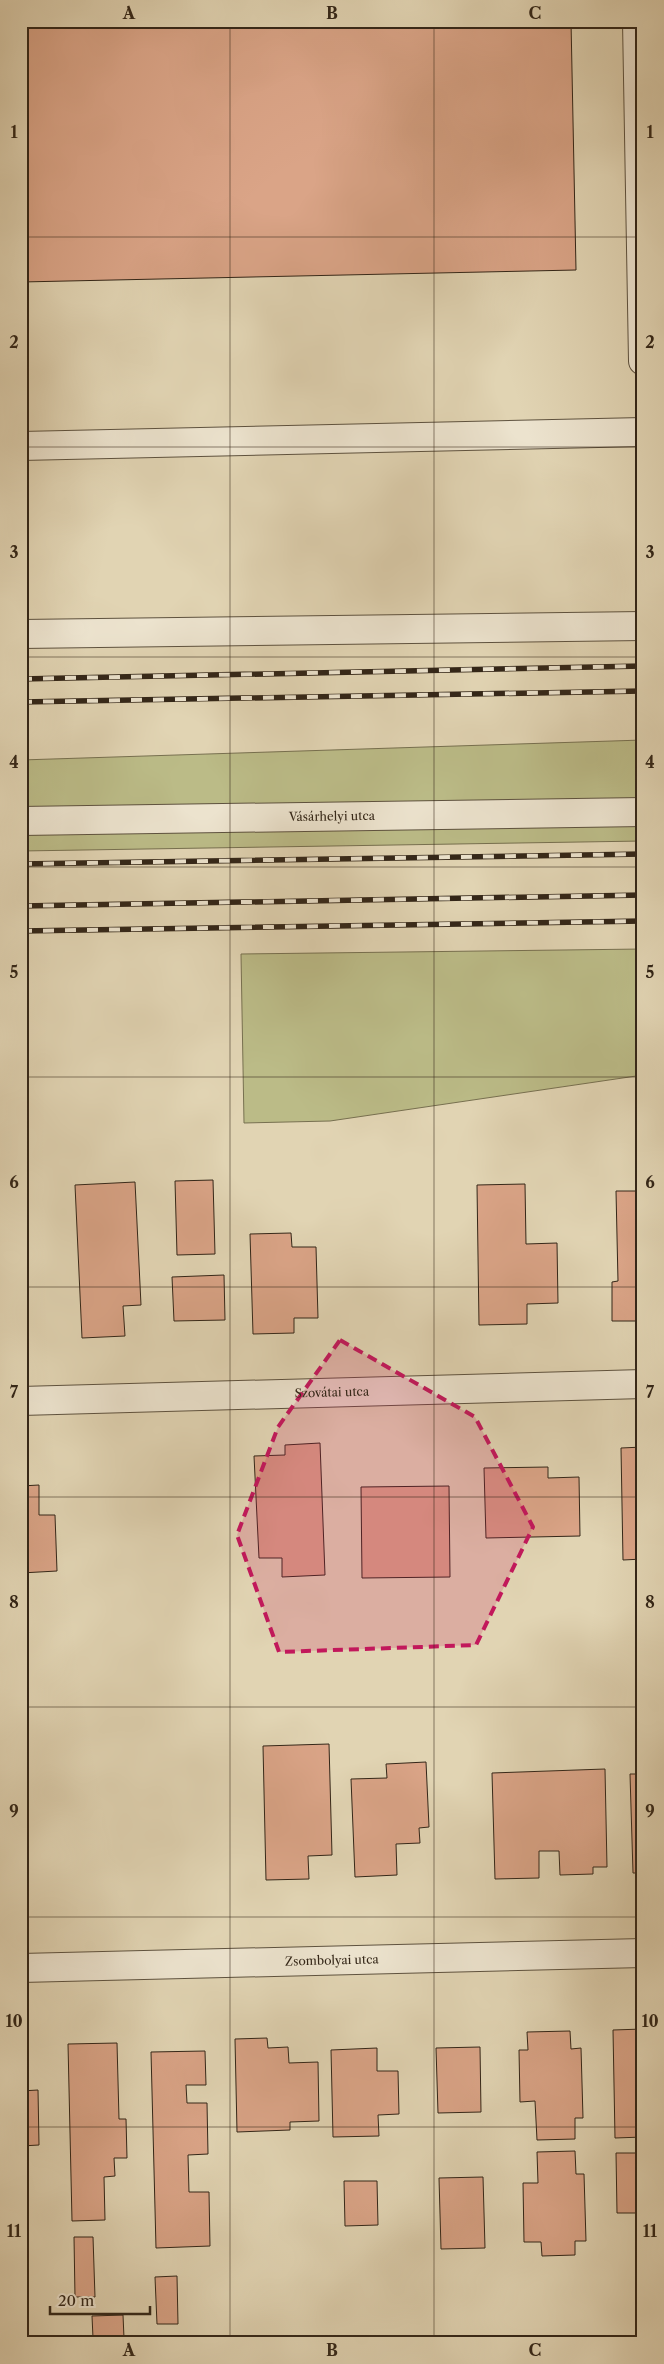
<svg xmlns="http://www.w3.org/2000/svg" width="664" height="2364" viewBox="0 0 664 2364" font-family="'Libre Caslon Text',serif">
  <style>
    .green { fill: #bbbb87; stroke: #777050 }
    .building { fill: #daa487; stroke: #332618 }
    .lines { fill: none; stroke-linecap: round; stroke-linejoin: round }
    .minor-casing { stroke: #5e523f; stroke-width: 30 }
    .minor { stroke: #ece3ce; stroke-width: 28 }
    .rail-casing { stroke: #332618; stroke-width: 5.5 }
    .rail { stroke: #ece3ce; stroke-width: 4; stroke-dasharray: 11; stroke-linecap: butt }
    .marked { fill: #c2185b; fill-opacity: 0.2; stroke: #c2185b; stroke-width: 4; stroke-dasharray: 10 6; stroke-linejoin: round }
    .grid { fill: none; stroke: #332618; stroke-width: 1; stroke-opacity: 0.55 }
    .labels { text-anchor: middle; stroke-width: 4.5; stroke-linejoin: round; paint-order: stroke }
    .street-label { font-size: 12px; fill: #332618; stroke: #ece3ce }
    .neatline { fill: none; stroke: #332618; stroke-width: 2 }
    .grid-label { font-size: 16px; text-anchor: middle; font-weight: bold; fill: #332618 }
  </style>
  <rect width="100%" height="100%" fill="#e1d4b3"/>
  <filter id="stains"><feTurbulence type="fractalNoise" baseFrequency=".004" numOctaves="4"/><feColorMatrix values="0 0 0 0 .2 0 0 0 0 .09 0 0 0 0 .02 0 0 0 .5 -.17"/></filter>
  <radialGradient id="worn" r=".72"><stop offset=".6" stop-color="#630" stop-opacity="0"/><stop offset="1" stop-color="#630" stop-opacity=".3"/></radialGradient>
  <g class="green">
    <polygon points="643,740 643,841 21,851 21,760"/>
    <polygon points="643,949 643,1075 330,1121 244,1123 241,954"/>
  </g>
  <g class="building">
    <polygon points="21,21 571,21 576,270 21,282"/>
    <polygon points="213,1180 215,1254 177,1255 175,1181"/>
    <polygon points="135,1182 141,1305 123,1306 125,1336 82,1338 75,1185"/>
    <polygon points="525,1184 526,1244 557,1243 558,1303 527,1304 527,1324 479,1325 477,1185"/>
    <polygon points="21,1191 23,1253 21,1253"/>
    <polygon points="616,1191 643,1191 643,1321 612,1321 612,1282 618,1281"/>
    <polygon points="291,1233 292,1247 316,1247 318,1318 294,1318 294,1333 253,1334 250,1234"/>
    <polygon points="224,1275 225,1320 174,1321 172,1277"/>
    <polygon points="320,1443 325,1575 282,1577 282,1558 259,1558 254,1456 285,1455 285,1445"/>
    <polygon points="643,1447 643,1559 623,1560 621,1448"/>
    <polygon points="548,1467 548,1478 579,1477 580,1536 486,1538 484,1468"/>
    <polygon points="39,1485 39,1515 55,1515 57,1571 21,1573 21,1486"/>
    <polygon points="449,1486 450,1577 362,1578 361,1487"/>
    <polygon points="329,1744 332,1855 308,1856 309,1879 266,1880 263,1746"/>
    <polygon points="426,1762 429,1827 419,1828 420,1843 396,1844 397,1875 355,1877 351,1779 387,1778 386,1764"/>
    <polygon points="605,1769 607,1867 593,1867 593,1874 560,1875 559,1851 539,1851 539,1878 495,1879 492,1773"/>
    <polygon points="630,1774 643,1774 643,1873 633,1873"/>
    <polygon points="643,2029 643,2137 615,2138 613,2030"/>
    <polygon points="570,2031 571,2049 581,2048 583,2118 575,2118 575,2139 537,2140 535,2101 520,2102 519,2050 528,2050 527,2032"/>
    <polygon points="267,2038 268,2048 288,2047 289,2063 318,2062 319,2121 290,2122 290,2130 237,2132 235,2039"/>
    <polygon points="117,2043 119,2119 126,2119 127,2158 114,2158 115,2176 104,2177 105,2220 72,2221 68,2044"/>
    <polygon points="480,2047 481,2112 438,2113 436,2048"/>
    <polygon points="377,2048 377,2071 398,2071 399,2114 378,2115 379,2136 333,2137 331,2050"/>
    <polygon points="205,2051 206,2085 186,2085 187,2103 207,2103 208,2154 188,2155 189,2192 209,2192 210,2246 156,2248 151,2052"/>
    <polygon points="38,2090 39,2145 21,2146 21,2091"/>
    <polygon points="575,2151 576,2174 584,2174 586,2241 575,2241 575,2255 542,2256 541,2242 524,2242 523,2183 538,2183 537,2152"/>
    <polygon points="616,2153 643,2153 643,2213 617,2213"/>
    <polygon points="483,2177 485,2248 441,2249 439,2178"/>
    <polygon points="344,2181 377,2181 378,2225 345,2226"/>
    <polygon points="74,2237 93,2237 95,2297 75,2297"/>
    <polygon points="177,2276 178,2324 157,2324 155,2277"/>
    <polygon points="123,2315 124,2338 93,2338 92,2316"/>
  </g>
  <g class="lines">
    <defs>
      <g id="minor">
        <polyline points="637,21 643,361"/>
        <polyline points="21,446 643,432"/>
        <polyline points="21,634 643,626"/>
        <path id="s1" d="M21,821L643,812"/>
        <path id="s2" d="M21,1401L643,1384"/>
        <path id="s3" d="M21,1968L643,1953"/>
      </g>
    </defs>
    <use href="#minor" class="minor-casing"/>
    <use href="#minor" class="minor"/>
    <defs>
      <g id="rail">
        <polyline points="21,679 643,666"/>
        <polyline points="21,702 643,691"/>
        <polyline points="21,864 643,854"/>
        <polyline points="21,906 643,895"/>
        <polyline points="21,931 643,921"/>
      </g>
    </defs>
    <use href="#rail" class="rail-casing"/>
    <use href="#rail" class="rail"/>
  </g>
  <path class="marked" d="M340,1340L475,1417L533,1527L476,1645L279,1652L237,1535L278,1427Z"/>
  <path class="grid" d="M230,21V2343M434,21V2343M21,237H643M21,447H643M21,657H643M21,867H643M21,1077H643M21,1287H643M21,1497H643M21,1707H643M21,1917H643M21,2127H643"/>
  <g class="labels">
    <g class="street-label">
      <text dy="4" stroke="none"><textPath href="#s1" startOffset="311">Vásárhelyi utca</textPath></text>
      <text dy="4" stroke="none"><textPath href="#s2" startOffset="311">Szovátai utca</textPath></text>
      <text dy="4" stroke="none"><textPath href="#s3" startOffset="311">Zsombolyai utca</textPath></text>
    </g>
  </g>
  <rect width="664" height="2364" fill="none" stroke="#e1d4b3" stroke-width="55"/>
  <path d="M50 2306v8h100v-8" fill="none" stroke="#332618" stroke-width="2.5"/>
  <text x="58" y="2306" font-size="15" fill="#332618" stroke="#ece3ce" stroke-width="4" paint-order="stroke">20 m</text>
  <rect x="28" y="28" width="608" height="2308" class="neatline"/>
  <g class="grid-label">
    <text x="129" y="19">A</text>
    <text x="332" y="19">B</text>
    <text x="535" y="19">C</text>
    <text x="14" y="138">1</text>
    <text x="650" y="138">1</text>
    <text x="14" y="348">2</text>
    <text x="650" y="348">2</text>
    <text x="14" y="558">3</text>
    <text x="650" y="558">3</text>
    <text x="14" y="768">4</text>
    <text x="650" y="768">4</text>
    <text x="14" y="978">5</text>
    <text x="650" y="978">5</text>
    <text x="14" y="1188">6</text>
    <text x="650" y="1188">6</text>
    <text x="14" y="1398">7</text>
    <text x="650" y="1398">7</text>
    <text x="14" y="1608">8</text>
    <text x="650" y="1608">8</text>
    <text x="14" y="1817">9</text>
    <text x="650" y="1817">9</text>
    <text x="14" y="2027">10</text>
    <text x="650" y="2027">10</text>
    <text x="14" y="2237">11</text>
    <text x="650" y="2237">11</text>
    <text x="129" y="2356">A</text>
    <text x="332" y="2356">B</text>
    <text x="535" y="2356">C</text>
  </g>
  <rect width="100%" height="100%" filter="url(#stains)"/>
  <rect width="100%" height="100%" fill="url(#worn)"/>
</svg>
